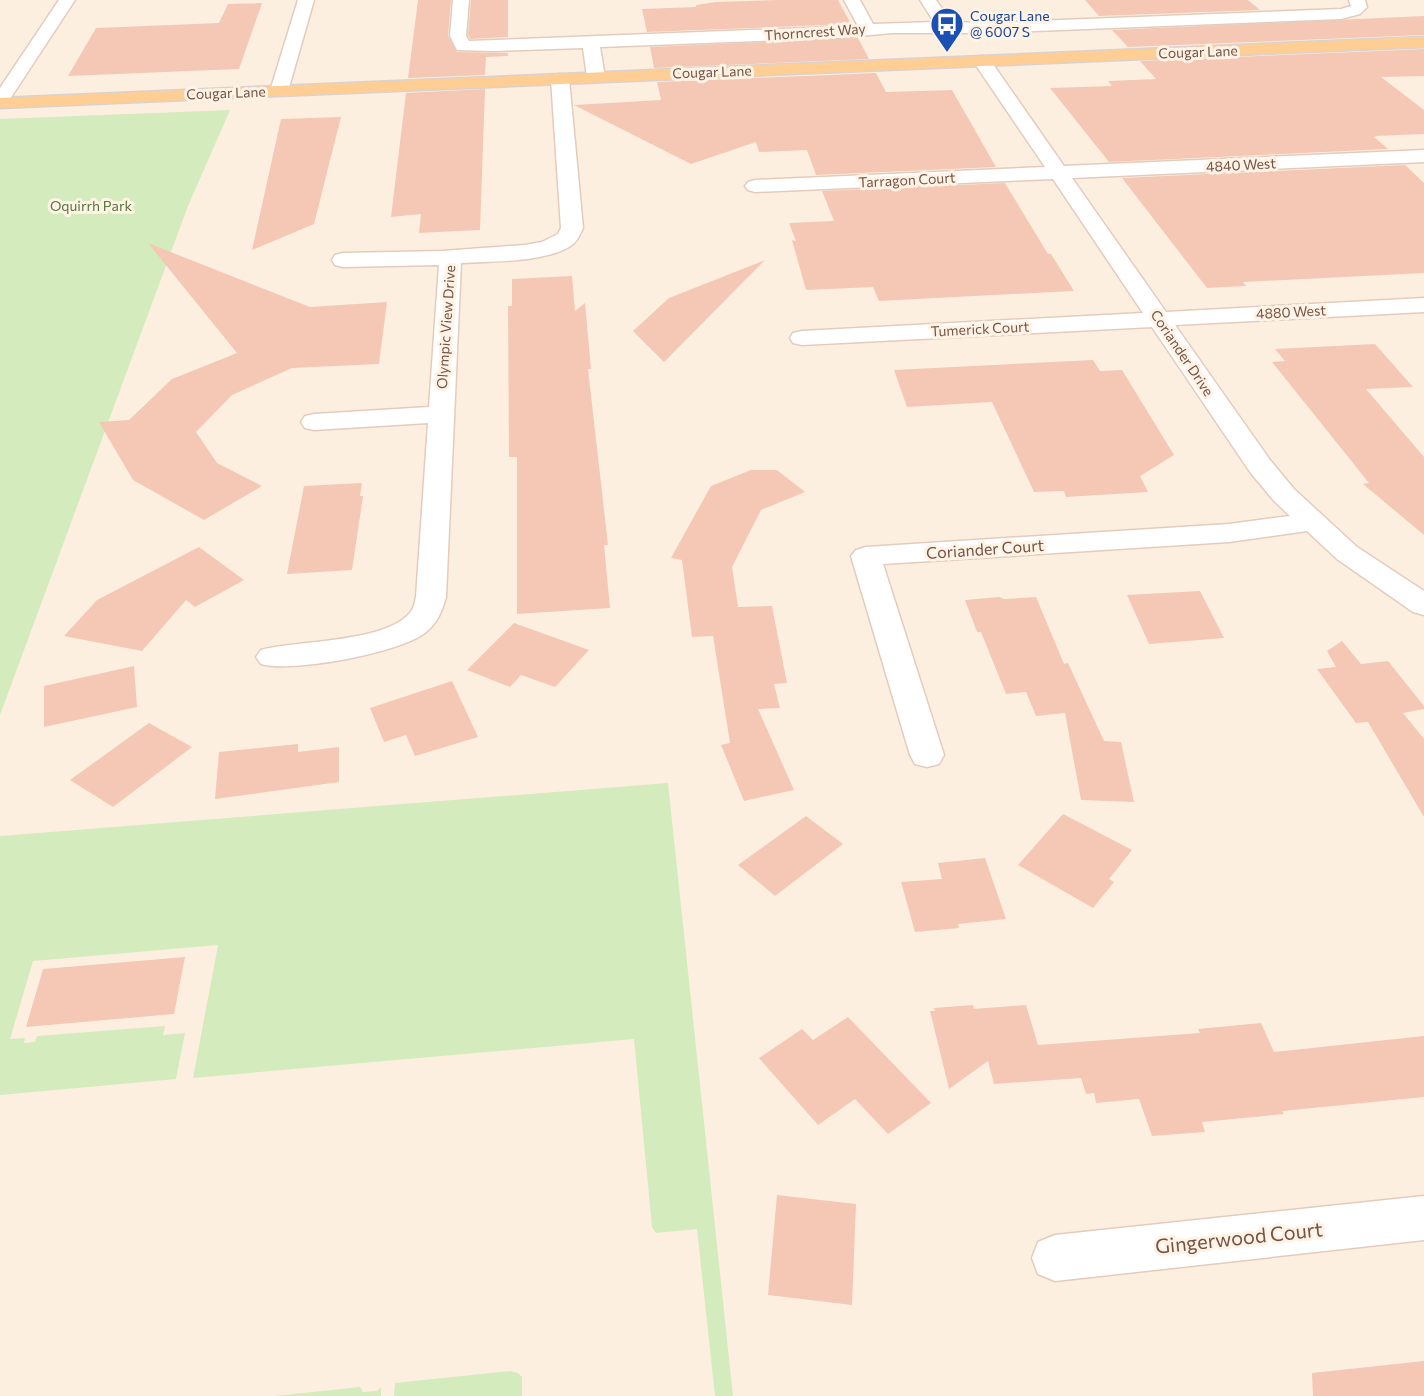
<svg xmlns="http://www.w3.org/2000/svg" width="1424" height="1396" viewBox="0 0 1424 1396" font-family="Commissioner,sans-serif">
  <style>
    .green { fill: #d4ebbd }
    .building { fill: #f4c8b5 }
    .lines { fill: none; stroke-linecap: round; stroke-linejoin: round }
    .minor-casing { stroke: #e3ccbd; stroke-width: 3 }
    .major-casing { stroke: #dbd2cf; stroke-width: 3 }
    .minor { fill: #fff; fill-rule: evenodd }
    .major { fill: #ffce94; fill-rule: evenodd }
    .labels { text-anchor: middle; stroke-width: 6; stroke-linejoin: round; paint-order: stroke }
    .far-transit-label { font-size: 14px; fill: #164399; stroke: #fff3e6; text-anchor: start }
    .far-street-label { font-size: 14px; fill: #745245; stroke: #fff3e6 }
    .far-park-label { font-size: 14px; fill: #51753b; stroke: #fff3e6 }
    .street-label { font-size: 16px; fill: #745245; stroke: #fff3e6 }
    .near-street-label { font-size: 20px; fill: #745245; stroke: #fff3e6 }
  </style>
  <rect width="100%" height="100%" fill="#fdefdf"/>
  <g class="green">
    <polygon points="230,110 188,206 0,715 0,119"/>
    <polygon points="668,783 733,1396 715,1396 697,1229 656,1233 652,1227 634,1039 193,1078 218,945 33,961 10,1039 25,1038 24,1043 35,1042 37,1036 165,1026 163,1035 185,1033 176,1079 0,1095 0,836"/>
    <polygon points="510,1371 518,1373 522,1377 522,1396 394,1396 395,1383"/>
    <polygon points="360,1387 363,1392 377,1391 381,1387 381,1396 275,1396"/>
  </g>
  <g class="building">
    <polygon points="418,0 451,0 448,36 457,52 508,53 508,56 486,57 485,75 408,78"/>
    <polygon points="471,0 508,0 508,37 470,39 468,35"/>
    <polygon points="778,0 838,0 851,24 647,32 642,9 696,7 696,5 716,2"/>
    <polygon points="1085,0 1248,0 1260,10 1099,16"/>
    <polygon points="262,3 239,69 68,76 96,28 219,23 228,4"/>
    <polygon points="1424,16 1424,35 1128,47 1112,30"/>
    <polygon points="858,38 869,59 654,68 650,47"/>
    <polygon points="1424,49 1424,76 1381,77 1424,110 1424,134 1375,136 1377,137 1374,137 1388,149 1109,162 1050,88 1112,86 1108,81 1156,79 1140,61"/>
    <polygon points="876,73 886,92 952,90 996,167 816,175 807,150 759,152 756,142 691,164 574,105 661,100 657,82"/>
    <polygon points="485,89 480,230 419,233 421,214 391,217 406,93"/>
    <polygon points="341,117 314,224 252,250 281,119"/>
    <polygon points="1405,165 1424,183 1424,273 1243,282 1246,286 1207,288 1122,178"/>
    <polygon points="1005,183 1048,254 1051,254 1074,291 879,301 873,287 806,290 792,240 796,241 789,223 834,221 822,191"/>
    <polygon points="148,243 310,307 387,302 379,364 292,368 232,395 196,432 217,463 262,486 204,520 133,480 99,422 129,420 172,379 237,353"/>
    <polygon points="765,260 664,362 633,331 669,298"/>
    <polygon points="572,276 575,311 585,303 591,369 588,369 608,545 604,545 610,608 517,614 517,457 509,457 508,306 512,306 512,279"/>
    <polygon points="1375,344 1413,387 1366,389 1424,457 1424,535 1363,484 1369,483 1272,362 1285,361 1275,349"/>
    <polygon points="1093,360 1100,371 1122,370 1174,455 1140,476 1148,492 1066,497 1064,491 1034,492 992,402 907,407 894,370"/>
    <polygon points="751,470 777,470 805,492 761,510 732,567 738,607 772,606 787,683 774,684 780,708 758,709 794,790 744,801 721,745 730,743 713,636 692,637 682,560 671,558 711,486"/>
    <polygon points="362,483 360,496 363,496 352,570 287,574 304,486"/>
    <polygon points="199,547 244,580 195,607 186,600 142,651 64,636 97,600"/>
    <polygon points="1200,591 1224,638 1149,644 1127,595"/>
    <polygon points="999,597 1004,599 1036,597 1064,664 1068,663 1104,741 1121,742 1134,802 1081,800 1065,713 1036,716 1026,692 1006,694 981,632 977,632 965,600"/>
    <polygon points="514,623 589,650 555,687 521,675 510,687 467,670"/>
    <polygon points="1342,641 1361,664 1388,661 1424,706 1424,709 1403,713 1424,739 1424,817 1368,722 1356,723 1317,669 1336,667 1327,651"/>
    <polygon points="134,666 137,707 44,727 44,686"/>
    <polygon points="452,681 478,737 415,756 406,735 384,742 370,708"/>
    <polygon points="149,723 192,747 113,807 70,780"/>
    <polygon points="298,744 298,752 339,747 339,782 215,799 219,752"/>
    <polygon points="1063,814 1132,850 1109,879 1114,882 1093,908 1018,865"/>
    <polygon points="806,816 843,844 775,896 738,865"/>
    <polygon points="985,858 1006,919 958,924 959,928 915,932 901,882 942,879 938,863"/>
    <polygon points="185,957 174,1014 26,1027 43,969"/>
    <polygon points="973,1005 974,1009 1026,1005 1038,1045 1200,1033 1198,1029 1261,1023 1274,1052 1424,1036 1424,1097 1282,1111 1284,1114 1202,1122 1205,1132 1152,1136 1139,1099 1096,1103 1094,1093 1086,1094 1081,1078 994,1084 988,1061 949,1089 930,1011 935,1011 934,1008"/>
    <polygon points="848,1017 931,1103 888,1134 855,1099 818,1125 759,1058 802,1029 813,1040"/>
    <polygon points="777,1195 856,1204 852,1305 768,1295"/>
    <polygon points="1424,1361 1424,1396 1313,1396 1312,1373"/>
  </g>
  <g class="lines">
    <defs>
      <g id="minor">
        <polygon points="59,0 75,0 6,105 0,106 0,88"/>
        <polygon points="298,0 314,0 288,91 285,95 273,95 270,91"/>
        <polygon points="453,0 469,0 466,36 469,41 858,26 844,0 860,0 873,24 934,22 920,0 936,0 951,22 985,23 1341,9 1351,6 1349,0 1365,0 1367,7 1360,14 1341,19 985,33 892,33 837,38 600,47 605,77 602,81 590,81 587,77 583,48 492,51 457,50 450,36"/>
        <polygon points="982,56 988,57 1064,166 1424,150 1424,162 1072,178 1166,312 1424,298 1424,312 1175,325 1270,460 1294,489 1357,547 1424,591 1424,615 1413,612 1337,559 1307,531 1229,542 883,564 944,755 939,764 927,767 915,764 910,755 851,556 856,550 866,547 1229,524 1290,516 1274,501 1250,472 1152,327 802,345 793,343 790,338 793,333 802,331 1143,313 1053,179 755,192 748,190 745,186 748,182 755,180 1045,167 973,61 976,57"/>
        <path d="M560,74L566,75L569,79L583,228C580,234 578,240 573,244C549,263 491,261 461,263L446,597C442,611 438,622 426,632C401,653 291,673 261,664L256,657L261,650C296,640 391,643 412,610C414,607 415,601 416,597L428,423L314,430L305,428L301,422L305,416L314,414L429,407L439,265L343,267L335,265L332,260L335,255L343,253L442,251L525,245L542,242L558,234L561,228L551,79L554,75Z"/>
        <polygon points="1424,1196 1424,1240 1055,1281 1038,1274 1032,1258 1038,1242 1055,1235"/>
      </g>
      <polygon id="major" points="1424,37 1424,47 0,108 0,98"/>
    </defs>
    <use href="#minor" class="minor-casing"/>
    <use href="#major" class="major-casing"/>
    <use href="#minor" class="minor"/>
    <use href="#major" class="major"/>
  </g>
  <defs>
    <symbol id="bus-pin" viewBox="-11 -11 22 30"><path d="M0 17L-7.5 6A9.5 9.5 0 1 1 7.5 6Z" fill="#1a4fb4" stroke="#fff3e6"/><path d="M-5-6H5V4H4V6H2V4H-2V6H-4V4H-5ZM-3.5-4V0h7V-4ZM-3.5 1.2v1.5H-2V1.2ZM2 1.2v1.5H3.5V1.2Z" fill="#fff"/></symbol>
  </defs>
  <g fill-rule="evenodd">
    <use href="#bus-pin" x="928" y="5" width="38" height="52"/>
  </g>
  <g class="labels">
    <g class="far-transit-label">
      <text x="970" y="21">Cougar Lane<tspan x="970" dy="16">@ 6007 S</tspan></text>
    </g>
    <g class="far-street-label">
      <text transform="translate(815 32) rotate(-4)" y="5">Thorncrest Way</text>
      <text transform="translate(1198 52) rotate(-2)" y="5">Cougar Lane</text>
      <text transform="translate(712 72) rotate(-2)" y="5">Cougar Lane</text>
      <text transform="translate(226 93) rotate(-2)" y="5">Cougar Lane</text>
      <text transform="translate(1241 165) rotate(-3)" y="5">4840 West</text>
      <text transform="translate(907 180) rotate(-3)" y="5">Tarragon Court</text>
      <text transform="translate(1291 312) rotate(-3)" y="5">4880 West</text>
      <text transform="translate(446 327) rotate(-86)" y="5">Olympic View Drive</text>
      <text transform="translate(980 329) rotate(-3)" y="5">Tumerick Court</text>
      <text transform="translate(1182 353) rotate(56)" y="5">Coriander Drive</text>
    </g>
    <g class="far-park-label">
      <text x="91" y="211">Oquirrh Park</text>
    </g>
    <g class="street-label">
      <text transform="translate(985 549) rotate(-4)" y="6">Coriander Court</text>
    </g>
    <g class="near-street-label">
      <text transform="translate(1239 1238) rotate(-6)" y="7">Gingerwood Court</text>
    </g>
  </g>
</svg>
